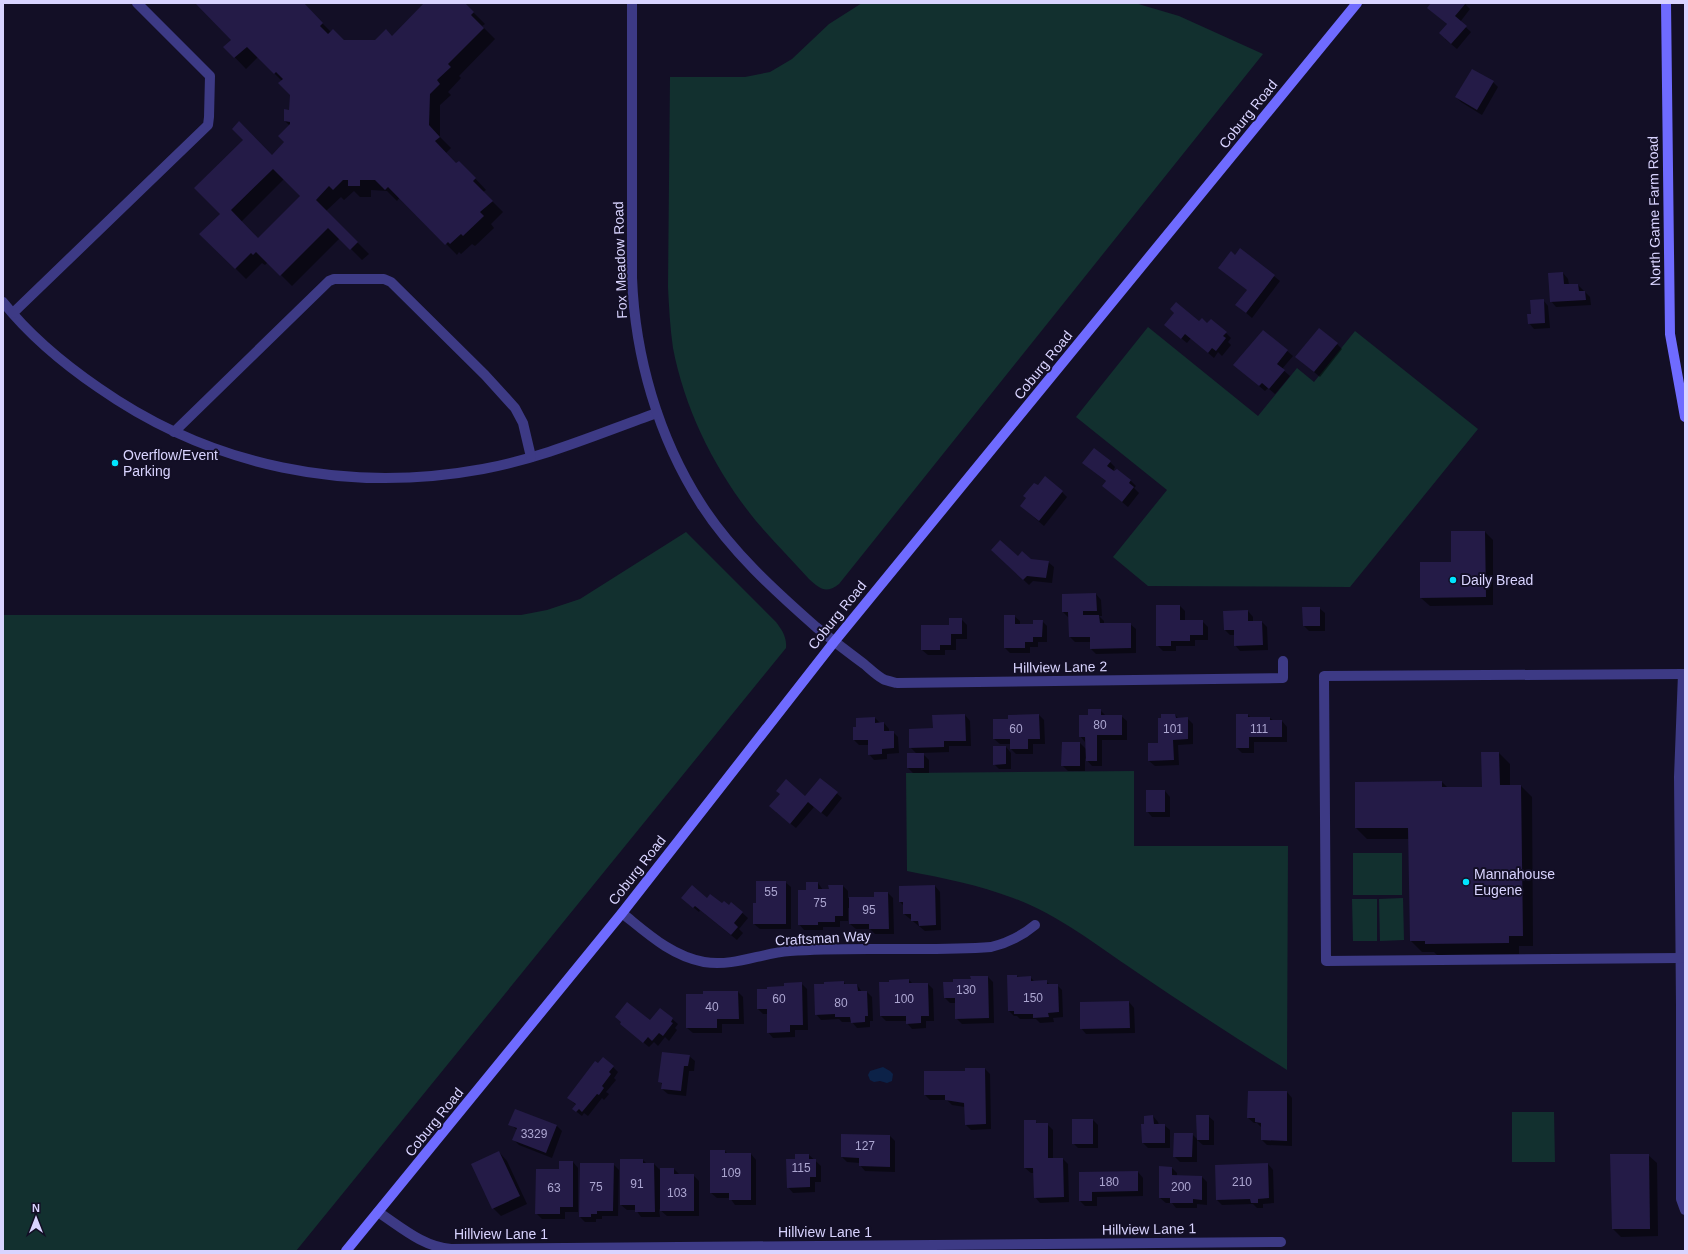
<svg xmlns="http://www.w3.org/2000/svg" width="1688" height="1254" viewBox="0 0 1688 1254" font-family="Arial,sans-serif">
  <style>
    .green { fill: #12302f }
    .water { fill: #0c2248 }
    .shadow { fill: #0007; fill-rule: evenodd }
    .building { fill: #241b47; fill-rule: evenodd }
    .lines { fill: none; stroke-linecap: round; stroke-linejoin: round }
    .service { stroke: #3d3a85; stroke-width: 10 }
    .minor { stroke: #3d3a85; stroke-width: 10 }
    .secondary { stroke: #6f6bff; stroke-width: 10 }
    .poi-dot { fill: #00e5ff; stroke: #130f26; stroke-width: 1.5 }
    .labels { text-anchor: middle; stroke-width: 4; stroke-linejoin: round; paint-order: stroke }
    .number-label { font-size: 12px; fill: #aca6d1 }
    .street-label { font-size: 14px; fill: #d9d4ff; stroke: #130f26 }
    .poi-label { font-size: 14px; fill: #d9d4ff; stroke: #130f26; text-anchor: start }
  </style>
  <rect width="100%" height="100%" fill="#130f26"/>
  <g class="green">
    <path d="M862,3H1135L1179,16L1263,54L839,584C826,594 820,589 809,579C792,560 773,541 756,521C716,472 685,411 673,348C670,328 669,307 668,287L670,77H745L770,72L792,59L829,24Z"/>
    <polygon points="1148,327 1258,416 1297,368 1314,382 1355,331 1478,429 1350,587 1148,586 1113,557 1167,490 1076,417"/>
    <path d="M686,532L776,622C782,630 787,637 786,648L296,1251H3V615H521L547,610L580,599Z"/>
    <path d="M1134,771V846H1288L1287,1070C1236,1038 1185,1005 1135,971C1096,945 1057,914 1013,898C979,885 943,878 907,871L906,773Z"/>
    <rect x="1353" y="853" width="49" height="42"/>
    <polygon points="1403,898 1404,940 1380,941 1379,899"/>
    <polygon points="1352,899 1377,899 1377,941 1353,941"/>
    <polygon points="1512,1112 1554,1112 1555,1162 1512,1162"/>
  </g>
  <polygon class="water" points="883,1067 890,1071 893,1074 892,1081 887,1083 880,1081 874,1082 870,1080 868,1075 870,1071"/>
  <g class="shadow">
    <path d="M196,3H306L304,5L331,32L344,41H376L392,37L426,3H464L485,24L482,26L495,39L459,76L461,78L448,92L451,95L440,105V137L451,148L446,153L456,164L470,173L486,190L483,192L503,212L491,224L494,228L475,246L472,244L461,254L459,252L457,255L400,197L397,201L387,191L371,190V197H360L354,191L344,200L341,197L326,211L369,254L362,260L340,238L292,286L268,262L265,265L262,263L246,279L201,234L221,214L286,142L290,126L285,121L290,111L291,94L282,81L258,57L246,69L225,47L232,40ZM284,179L301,196L258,239L241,222Z"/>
    <polygon points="1432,3 1464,3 1470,9 1460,22 1471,32 1457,49 1445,39 1448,25 1434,13"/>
    <polygon points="1493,82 1498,87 1482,115 1461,102 1456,97"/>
    <polygon points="1241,250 1280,281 1252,318 1237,305 1248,290 1219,268 1236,256"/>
    <polygon points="1563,273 1568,279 1569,285 1578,285 1590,297 1591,305 1556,307 1551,301"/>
    <polygon points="1543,300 1548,306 1550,328 1534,329 1529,323 1532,315"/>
    <polygon points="1175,314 1207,325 1226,333 1231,338 1228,342 1231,345 1222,356 1218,352 1214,358 1191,338 1187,343 1171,330"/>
    <polygon points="1263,331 1293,356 1282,369 1290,376 1275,394 1268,388 1265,391 1240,370"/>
    <polygon points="1337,344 1342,349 1320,377 1302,362"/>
    <polygon points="1110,462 1115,467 1113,471 1130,480 1136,486 1134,488 1139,493 1128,507 1103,486 1107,482 1089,468"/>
    <polygon points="1038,486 1062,492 1067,497 1044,526 1021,506"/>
    <polygon points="1485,532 1493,540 1493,605 1430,606 1421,598 1452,563"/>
    <polygon points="997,555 1048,562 1054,567 1052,583 1033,581 1029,585"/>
    <polygon points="1096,594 1101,600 1102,616 1099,616 1104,621 1104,624 1130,624 1136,629 1136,653 1096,654 1091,649 1091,642 1075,642 1070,637 1069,618 1063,612"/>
    <polygon points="1180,606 1185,611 1185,621 1202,621 1208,627 1208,640 1195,640 1195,646 1176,646 1176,651 1163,651 1157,645"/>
    <polygon points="1319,608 1325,613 1325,631 1309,631 1304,626"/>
    <polygon points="1248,611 1253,617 1253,622 1262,622 1267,627 1268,650 1240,651 1235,645 1235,635 1230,635 1225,630"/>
    <polygon points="1005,616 1014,616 1020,621 1020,625 1034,625 1042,621 1047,626 1047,642 1038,642 1038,647 1030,647 1030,653 1010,653 1005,648"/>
    <polygon points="961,619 967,625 967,639 956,639 956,650 945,650 945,655 928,655 922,650 950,626"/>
    <polygon points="1100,710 1106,716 1121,716 1127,721 1127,740 1102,740 1102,766 1092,766 1085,758 1085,771 1068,771 1062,765 1080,743 1087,750 1085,742 1080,736 1089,716"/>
    <polygon points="965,715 970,721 971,746 949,746 949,752 922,753 929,760 929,773 913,773 908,768 917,754 910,747 934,729"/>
    <polygon points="1039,715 1044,720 1045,744 1033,744 1033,754 1016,754 1011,749 1011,744 1000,744 994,739 994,720 1009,720"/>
    <polygon points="1175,715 1179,719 1187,718 1193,724 1193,744 1178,745 1179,765 1155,766 1149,761"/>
    <polygon points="1248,715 1251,718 1270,718 1274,721 1282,721 1287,727 1287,742 1254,742 1254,753 1242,753 1237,748"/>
    <polygon points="875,718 880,723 884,723 889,729 889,732 893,732 898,737 899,753 887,754 887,759 874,760 869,754 869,745 859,745 854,740 857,728 857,719"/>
    <polygon points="1006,747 1011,753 1011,769 999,769 994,764"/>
    <polygon points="1499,753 1510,764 1510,786 1521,786 1532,797 1533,946 1519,946 1519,954 1437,955 1434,952 1422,952 1411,941 1410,839 1367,839 1356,828 1442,782 1448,788 1483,788"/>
    <polygon points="820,779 842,798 827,817 814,807 796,828 776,812 806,797"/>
    <polygon points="1165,791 1170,797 1170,817 1152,817 1147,811"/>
    <polygon points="785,882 791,887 791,929 760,929 754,924 757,904"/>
    <polygon points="818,883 823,890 830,890 843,886 848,891 848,898 875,898 888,893 893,898 894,934 875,934 870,929 856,929 850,924 850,908 848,908 848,921 840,921 840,927 823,927 823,930 804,930 799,924 807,891"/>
    <polygon points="935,886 940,892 941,930 925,931 904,914 904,906 900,902 900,887"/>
    <polygon points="682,898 707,899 729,906 731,903 748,918 739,929 743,933 737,940 700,910 699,912"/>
    <polygon points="1017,976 1019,978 1030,977 1035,982 1046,981 1050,985 1057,985 1062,990 1063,1017 1053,1018 1054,1022 1040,1023 1036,1019 1020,1019 1017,1016 1014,1016 1009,1011"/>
    <polygon points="988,977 993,982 994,1023 962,1024 956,1018 956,1003 950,1003 945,998 972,980"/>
    <polygon points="909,980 913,984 928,984 933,989 934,1021 926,1021 926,1028 912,1029 907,1023 907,1021 886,1021 881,1016"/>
    <polygon points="844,982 846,985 857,985 862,992 867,992 872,997 873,1021 870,1021 870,1027 857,1028 852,1022 842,1022 839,1019 821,1020 816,1014"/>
    <polygon points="801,983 807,989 808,1030 795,1030 795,1037 773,1038 768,1032 768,1014 763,1014 758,1009 785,987"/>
    <polygon points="738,992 743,997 744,1024 722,1024 722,1033 693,1033 687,1028"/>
    <polygon points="1129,1002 1134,1008 1135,1033 1086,1034 1081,1028"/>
    <polygon points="672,1019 678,1024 675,1028 677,1030 669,1041 665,1037 658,1046 654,1042 649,1047 621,1024 622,1023"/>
    <polygon points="689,1056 695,1061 694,1071 689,1071 686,1096 668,1094 662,1089 663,1085 660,1082"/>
    <polygon points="598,1064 613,1067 618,1072 614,1078 616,1080 606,1092 609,1094 604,1100 602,1098 588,1116 584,1113 582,1116 573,1109 576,1105 568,1098"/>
    <polygon points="985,1069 990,1074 991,1129 971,1130 966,1125 965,1107 952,1105 947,1100 930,1100 925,1095 966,1072"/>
    <polygon points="1287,1092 1292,1098 1292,1146 1267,1145 1262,1140 1262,1128 1257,1123 1254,1123 1248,1118"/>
    <polygon points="515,1110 557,1126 562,1131 552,1158 519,1145 513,1139 517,1130 510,1124"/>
    <polygon points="1153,1116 1158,1122 1159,1125 1164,1125 1170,1130 1170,1148 1148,1148 1143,1143 1145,1125"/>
    <polygon points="1208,1116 1214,1121 1214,1145 1203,1145 1197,1140 1197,1162 1180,1162 1174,1156 1192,1134 1198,1140"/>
    <polygon points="1073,1120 1093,1120 1098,1125 1098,1148 1078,1148 1073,1143"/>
    <polygon points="1035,1121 1038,1124 1047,1124 1053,1130 1053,1159 1063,1159 1068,1164 1069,1202 1040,1203 1035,1197 1035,1173 1031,1173 1025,1168"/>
    <polygon points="842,1135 890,1136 895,1141 895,1172 865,1171 860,1165 860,1163 847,1162 842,1157"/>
    <polygon points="711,1151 725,1151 728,1154 751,1154 756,1160 756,1205 735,1205 730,1198 717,1198 711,1193"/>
    <polygon points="499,1152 507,1161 527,1204 501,1216 493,1208"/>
    <polygon points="809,1155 821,1166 821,1182 815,1182 815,1192 793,1193 788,1187 796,1160"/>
    <polygon points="1648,1155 1657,1163 1658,1236 1621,1237 1613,1229"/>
    <polygon points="643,1160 647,1164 654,1164 661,1171 661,1169 674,1169 679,1174 693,1175 699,1181 699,1216 667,1216 659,1209 660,1217 641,1217 636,1210 627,1210 621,1205"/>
    <polygon points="573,1162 578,1168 578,1212 565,1212 565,1219 542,1219 536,1213 560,1170"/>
    <polygon points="613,1164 619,1170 618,1216 602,1216 602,1219 596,1219 596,1222 585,1222 580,1217"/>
    <polygon points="1268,1164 1273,1170 1274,1203 1263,1204 1263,1208 1257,1208 1253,1204 1222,1205 1217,1200"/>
    <polygon points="1172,1168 1177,1173 1177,1177 1202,1177 1207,1182 1207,1205 1197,1204 1197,1208 1176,1208 1172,1203 1166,1203 1160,1198"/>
    <polygon points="1138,1172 1143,1178 1143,1196 1097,1197 1097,1206 1085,1206 1080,1201 1080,1173"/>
  </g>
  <g class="building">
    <path d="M195,3H304L323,23L320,26L328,34L333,29L344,40H375L386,29L392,36L424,3H465L474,12L471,15L484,28L448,64L451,67L437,80L440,84L430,94L429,125L440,137L435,141L456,163L459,161L476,178L473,181L493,201L480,212L484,216L463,236L461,234L450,244L448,242L445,245L388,187L385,190L375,180H360V186H348V180H343L333,190L329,186L316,200L358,242L350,250L328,228L280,276L256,252L253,255L251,253L235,269L199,234L220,214L194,188L243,140L232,129L239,121L272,155L284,142L278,136L290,124V122L284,121V109L289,110L290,95L278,83L283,79L276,72L274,74L247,47L234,58L223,47L231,40ZM273,169L300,196L258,238L231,210Z"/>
    <polygon points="1431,3 1466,3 1455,16 1467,26 1451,44 1439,33 1447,24 1427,8"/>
    <polygon points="1472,69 1494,81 1477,110 1455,97"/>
    <polygon points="1240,248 1275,275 1246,313 1235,305 1247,290 1218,268 1231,251 1235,255"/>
    <polygon points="1563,272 1564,284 1578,284 1579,291 1585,291 1586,300 1550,302 1548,273"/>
    <polygon points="1544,299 1545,323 1528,324 1527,314 1531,314 1530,300"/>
    <polygon points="1176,302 1199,321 1202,318 1207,323 1211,319 1227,332 1223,336 1226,338 1216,351 1212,348 1208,353 1185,334 1181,339 1164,325 1174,313 1170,309"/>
    <polygon points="1319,328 1338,343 1314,372 1295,357"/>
    <polygon points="1263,330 1288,350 1277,364 1285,370 1269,389 1262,383 1259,386 1233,365"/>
    <polygon points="1094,448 1111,461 1107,466 1114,471 1117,469 1131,480 1129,483 1134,487 1122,502 1102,486 1106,481 1082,463"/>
    <polygon points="1045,476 1063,491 1039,521 1020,506 1026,498 1023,496 1034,483 1038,485"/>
    <polygon points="1451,531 1485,531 1486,597 1420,598 1420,562 1451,562"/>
    <polygon points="1000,540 1018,556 1022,551 1031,559 1049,561 1046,578 1027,576 1023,580 991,550"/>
    <polygon points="1096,593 1097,611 1083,611 1083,615 1099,615 1100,623 1131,623 1131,648 1090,649 1090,637 1069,637 1068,612 1062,612 1062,594"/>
    <polygon points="1156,605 1180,605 1180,620 1203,620 1203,635 1190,635 1190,641 1171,641 1171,646 1156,646"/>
    <polygon points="1302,607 1320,607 1320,626 1303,626"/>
    <polygon points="1248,610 1248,621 1262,621 1263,645 1234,646 1234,630 1224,630 1223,611"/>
    <polygon points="1004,615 1015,615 1015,624 1033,624 1033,620 1043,620 1042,637 1033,637 1033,642 1025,642 1025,648 1004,648"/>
    <polygon points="949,618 962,618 962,634 951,634 951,645 940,645 940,650 921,650 921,625 949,625"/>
    <polygon points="1088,709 1101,709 1101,715 1122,715 1122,735 1097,735 1097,761 1086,761 1085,737 1079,737 1079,715 1088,715"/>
    <polygon points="965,714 966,741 944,741 944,747 909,748 909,729 933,728 932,715"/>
    <polygon points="1039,714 1040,739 1028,739 1028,749 1010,749 1010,739 993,739 993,719 1008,719 1008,715"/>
    <polygon points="1161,714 1175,714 1176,718 1188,717 1188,739 1173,740 1174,760 1148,761 1148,743 1158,743 1158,718 1161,718"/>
    <polygon points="1236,714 1248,714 1248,717 1270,717 1270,720 1282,720 1282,737 1249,737 1249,748 1236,748"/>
    <polygon points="875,717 875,723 884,722 884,731 894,731 894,748 882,749 882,754 868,755 868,740 853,740 853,727 856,727 856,718"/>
    <polygon points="1062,742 1080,742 1080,766 1061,766"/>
    <polygon points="993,746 1006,746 1006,764 993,765"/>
    <polygon points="1481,752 1499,752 1500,785 1521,785 1523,936 1509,936 1509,943 1425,944 1425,941 1410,941 1408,828 1355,828 1355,782 1442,781 1442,787 1482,787"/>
    <rect x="907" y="753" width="17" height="15"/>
    <polygon points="820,778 838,792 821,813 808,802 790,824 769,806 780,794 776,791 786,779 805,796"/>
    <rect x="1146" y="790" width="19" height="22"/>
    <polygon points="756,881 786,881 786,924 753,924 753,903 756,903"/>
    <polygon points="806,882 818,882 818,889 829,889 828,885 843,885 843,916 835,916 835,922 818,922 818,925 798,925 798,890 806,890"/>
    <polygon points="692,885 707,898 710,894 722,903 724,901 729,905 731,902 743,912 734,923 738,927 731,935 695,906 693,908 681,898"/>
    <polygon points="935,885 936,925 919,926 918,921 911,921 911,914 903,914 903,902 899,902 899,886"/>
    <polygon points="874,892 888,892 889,929 869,929 869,924 849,924 849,897 874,897"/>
    <polygon points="1007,975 1017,975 1017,977 1031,976 1031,981 1047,980 1047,984 1058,984 1059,1012 1048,1013 1049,1017 1033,1018 1033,1014 1014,1014 1014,1011 1008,1011"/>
    <polygon points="970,976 988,976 989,1018 955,1019 955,998 944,998 943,982 953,982 953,979 971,979"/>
    <polygon points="909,979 909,983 928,983 929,1016 921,1016 921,1023 906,1024 906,1016 880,1016 879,982 889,982 889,980"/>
    <polygon points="844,981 844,984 857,984 858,991 867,991 868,1016 865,1016 865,1022 851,1023 850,1017 835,1017 835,1014 815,1015 814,984 824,984 824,982"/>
    <polygon points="802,982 803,1025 790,1025 790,1032 767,1033 767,1009 757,1009 757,989 767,989 767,987 784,986 784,983"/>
    <polygon points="703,991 738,991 739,1019 717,1019 717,1028 686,1028 686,994 703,994"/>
    <polygon points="1129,1001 1130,1028 1080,1029 1080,1002"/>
    <polygon points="627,1002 650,1020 660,1008 673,1018 671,1022 673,1023 663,1036 659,1033 652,1041 648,1037 643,1043 620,1024 621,1022 615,1017"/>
    <polygon points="662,1052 690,1055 688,1066 684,1066 681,1091 661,1089 662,1083 658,1082"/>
    <polygon points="603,1057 614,1066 609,1072 611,1074 602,1086 604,1088 599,1095 597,1094 582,1112 579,1109 576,1112 572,1109 576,1104 567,1098 595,1061 598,1063"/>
    <polygon points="965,1068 985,1068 986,1124 965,1125 964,1103 945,1100 945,1095 924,1095 924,1071 965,1071"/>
    <polygon points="1248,1091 1287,1091 1287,1141 1261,1140 1261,1123 1255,1122 1255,1118 1247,1118"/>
    <polygon points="515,1109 557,1125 546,1153 512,1140 517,1128 508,1125"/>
    <polygon points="1153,1115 1154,1124 1165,1124 1165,1143 1142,1143 1141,1124 1144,1124 1144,1116"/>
    <polygon points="1196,1115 1209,1115 1209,1140 1197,1140"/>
    <rect x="1072" y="1119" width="21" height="25"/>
    <polygon points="1024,1120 1036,1120 1036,1123 1048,1123 1048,1158 1063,1158 1064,1197 1034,1198 1033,1168 1024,1168"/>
    <polygon points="1174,1133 1193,1133 1192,1157 1173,1157"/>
    <polygon points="841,1134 890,1135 890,1167 859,1166 859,1158 841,1157"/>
    <polygon points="710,1150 725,1150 725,1153 751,1153 751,1200 729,1200 729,1193 710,1193"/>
    <polygon points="499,1151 520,1196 492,1209 471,1164"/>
    <polygon points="795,1154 809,1154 809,1159 816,1159 816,1177 810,1177 810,1187 787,1188 786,1159 795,1159"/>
    <polygon points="1610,1154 1649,1154 1650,1229 1612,1229"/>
    <polygon points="620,1159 643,1159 643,1163 654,1163 655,1212 635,1212 635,1205 620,1205"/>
    <polygon points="559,1161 573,1161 573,1207 560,1207 560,1214 535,1214 536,1169 559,1169"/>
    <polygon points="580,1163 614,1163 613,1211 597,1211 597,1214 591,1214 591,1217 579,1217"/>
    <polygon points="1268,1163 1269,1198 1258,1199 1258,1203 1251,1203 1250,1199 1216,1200 1215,1165"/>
    <polygon points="1159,1166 1172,1167 1172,1175 1202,1176 1202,1200 1193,1199 1193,1203 1170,1203 1170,1198 1159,1198"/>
    <polygon points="660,1168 674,1168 674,1174 694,1174 694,1211 660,1211"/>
    <polygon points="1138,1171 1138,1191 1092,1192 1092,1201 1079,1201 1079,1172"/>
  </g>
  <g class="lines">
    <g class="service">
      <path d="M3,302C30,336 64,364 99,388C212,467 347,494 483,469C543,458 600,433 657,413"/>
      <polyline points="13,313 208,125 209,117 210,76 137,3"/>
      <polyline points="174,432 329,281 334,279 384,279 391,282 485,375 515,408 523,423 531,457"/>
      <polyline points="1685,674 1683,674 1679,777 1681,1006 1681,1199 1685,1210"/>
      <polyline points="1681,958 1326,961 1324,676 1683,674"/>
    </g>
    <g class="minor">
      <path d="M632,3V278C635,356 658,437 701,504C731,551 774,590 816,627C832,640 848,652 864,664C870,669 876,675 883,679C887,681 893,682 897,683L1283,678V661"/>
      <path d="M622,913C647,933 671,956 704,962C734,967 761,953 790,951C857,946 924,952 991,947C1007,943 1022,936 1035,925"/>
      <path d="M378,1212C401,1227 423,1247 451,1249L1281,1242"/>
    </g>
    <g class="secondary">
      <polyline points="1666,3 1670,334 1685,417"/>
      <polyline points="346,1251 622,913 834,642 1357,3"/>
    </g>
  </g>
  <g class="poi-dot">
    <circle cx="115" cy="463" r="4"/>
    <circle cx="1453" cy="580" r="4"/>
    <circle cx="1466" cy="882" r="4"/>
  </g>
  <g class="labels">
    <g class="number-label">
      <text x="1100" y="729">80</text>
      <text x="1016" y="733">60</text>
      <text x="1173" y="733">101</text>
      <text x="1259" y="733">111</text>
      <text x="771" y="896">55</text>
      <text x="820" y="907">75</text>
      <text x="869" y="914">95</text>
      <text x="966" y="994">130</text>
      <text x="1033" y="1002">150</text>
      <text x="779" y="1003">60</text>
      <text x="904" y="1003">100</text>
      <text x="841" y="1007">80</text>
      <text x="712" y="1011">40</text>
      <text x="534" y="1138">3329</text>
      <text x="865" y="1150">127</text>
      <text x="801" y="1172">115</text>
      <text x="731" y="1177">109</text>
      <text x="1109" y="1186">180</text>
      <text x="1242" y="1186">210</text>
      <text x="637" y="1188">91</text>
      <text x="596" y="1191">75</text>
      <text x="1181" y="1191">200</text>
      <text x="554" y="1192">63</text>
      <text x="677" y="1197">103</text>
    </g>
    <g class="street-label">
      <text transform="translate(1248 114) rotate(-51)" y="5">Coburg Road</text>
      <text transform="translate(1654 211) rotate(-91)" y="5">North Game Farm Road</text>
      <text transform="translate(620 260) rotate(-92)" y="5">Fox Meadow Road</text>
      <text transform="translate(1043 365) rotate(-51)" y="5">Coburg Road</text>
      <text transform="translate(837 615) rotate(-51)" y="5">Coburg Road</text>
      <text transform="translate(1060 667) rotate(-1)" y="5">Hillview Lane 2</text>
      <text transform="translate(637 870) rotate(-52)" y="5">Coburg Road</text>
      <text transform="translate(823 938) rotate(-3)" y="5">Craftsman Way</text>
      <text transform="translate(434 1122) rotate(-51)" y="5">Coburg Road</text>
      <text transform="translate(1149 1229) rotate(-1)" y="5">Hillview Lane 1</text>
      <text x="825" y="1237">Hillview Lane 1</text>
      <text x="501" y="1239">Hillview Lane 1</text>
    </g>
    <g class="poi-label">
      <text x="123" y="460">Overflow/Event<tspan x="123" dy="16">Parking</tspan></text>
      <text x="1461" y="585">Daily Bread</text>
      <text x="1474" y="879">Mannahouse<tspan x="1474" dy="16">Eugene</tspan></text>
    </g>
  </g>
  <rect width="1688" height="1254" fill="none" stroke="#d9d4ff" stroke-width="8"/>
  <g transform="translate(36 1218)" stroke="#130f26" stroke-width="3" paint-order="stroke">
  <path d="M0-3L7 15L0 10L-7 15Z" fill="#d9d4ff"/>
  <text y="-6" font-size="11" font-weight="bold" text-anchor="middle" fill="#d9d4ff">N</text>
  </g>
</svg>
